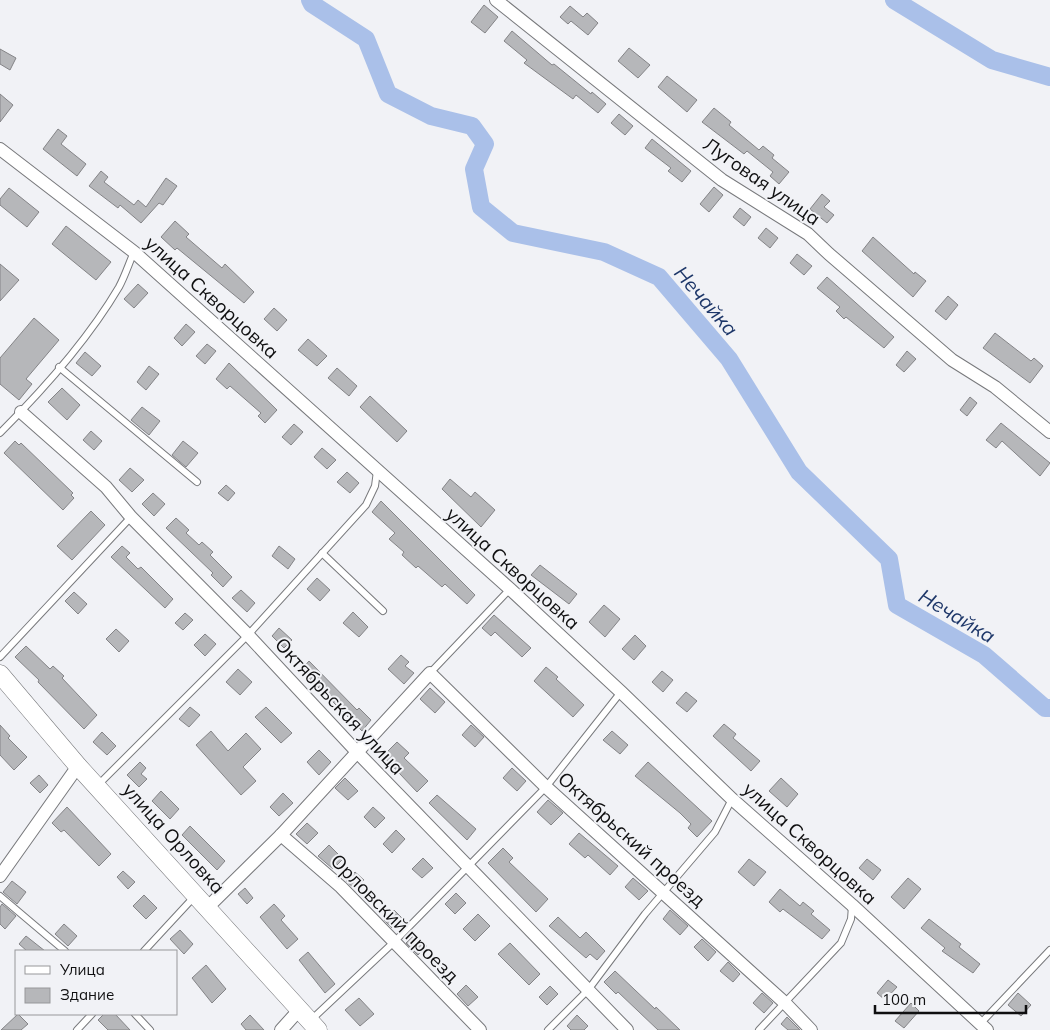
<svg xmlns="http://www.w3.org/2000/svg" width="1050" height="1030" viewBox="0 0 1050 1030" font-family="Mulish,sans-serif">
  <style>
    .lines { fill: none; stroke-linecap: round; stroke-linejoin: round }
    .river { stroke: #aac0e9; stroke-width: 18 }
    .building { fill: #b6b7ba; stroke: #848487 }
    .lane-casing { stroke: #78797c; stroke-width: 8 }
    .street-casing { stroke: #78797c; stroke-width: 14 }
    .secondary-casing { stroke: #78797c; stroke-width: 19 }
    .lane { stroke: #fff; stroke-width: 6 }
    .street { stroke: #fff; stroke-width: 12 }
    .secondary { stroke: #fff; stroke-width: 18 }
    .labels { text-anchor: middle; stroke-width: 4; stroke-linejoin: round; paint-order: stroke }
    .street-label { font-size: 19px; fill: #0f0f10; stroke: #f1f2f6 }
    .water-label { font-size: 20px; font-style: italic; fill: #1e3769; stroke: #f1f2f6 }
  </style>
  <rect width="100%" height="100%" fill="#f1f2f6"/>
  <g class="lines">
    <g class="river">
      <polyline points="310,0 312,4 366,39 388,94 431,116 472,126 485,144 474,169 481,207 513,233 604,252 659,277 729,359 799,472 889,559 897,605 984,655 1045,708 1050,708"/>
      <polyline points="894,0 992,60 1050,77"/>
    </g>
  </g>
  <g class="building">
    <polygon points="484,5 498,17 485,33 471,22"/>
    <polygon points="570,6 583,17 587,13 598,23 588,35 571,21 568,24 560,17"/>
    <polygon points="512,31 552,65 554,64 591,94 592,92 606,104 598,113 576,95 573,99 524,63 527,60 504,41"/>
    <polygon points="629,48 650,65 638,78 618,61"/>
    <polygon points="0,49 16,58 10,70 0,64"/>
    <polygon points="667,76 697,100 687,112 658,87"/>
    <polygon points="0,94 13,105 0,122"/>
    <polygon points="714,108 731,122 729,125 759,150 763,146 774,155 772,158 789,172 779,184 770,176 773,172 747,151 744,154 702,122"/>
    <polygon points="619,114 633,126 625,135 611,123"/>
    <polygon points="58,129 67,136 61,144 86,164 77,176 43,149"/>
    <polygon points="652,139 691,171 682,182 668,171 671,168 645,148"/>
    <polygon points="101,171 108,177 104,182 134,205 138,200 146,207 166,178 177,186 163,205 159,203 141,223 120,205 118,208 89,186"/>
    <polygon points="714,187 723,195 709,212 700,204"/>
    <polygon points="9,188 39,212 27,227 0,205 0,199"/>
    <polygon points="822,194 830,201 824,207 834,215 827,223 810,209"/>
    <polygon points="740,208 751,217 744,226 733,217"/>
    <polygon points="175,221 189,234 186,237 222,268 225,264 254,292 244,303 177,248 175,250 161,237"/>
    <polygon points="66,226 111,262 96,280 52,244"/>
    <polygon points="766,228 778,238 770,248 758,238"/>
    <polygon points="873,237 914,274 915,272 926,281 913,297 862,251"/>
    <polygon points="797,254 812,266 804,275 790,263"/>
    <polygon points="0,264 19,280 0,301"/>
    <polygon points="827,277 894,337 884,348 846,317 844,319 836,311 840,307 817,288"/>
    <polygon points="138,284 148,293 134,308 124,299"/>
    <polygon points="948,296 958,305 946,320 935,311"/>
    <polygon points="274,308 287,320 277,331 264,319"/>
    <polygon points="34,318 59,340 26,379 32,384 19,400 0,384 0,358"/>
    <polygon points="186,324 195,332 182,346 174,338"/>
    <polygon points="995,333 1031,361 1034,358 1043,366 1030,383 983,348"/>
    <polygon points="308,339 327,356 317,366 298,350"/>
    <polygon points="207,344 216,351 205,364 196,356"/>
    <polygon points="907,351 916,359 904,372 896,365"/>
    <polygon points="85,352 101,366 92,376 76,363"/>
    <polygon points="229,363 277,410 265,423 258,416 261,413 230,386 227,389 216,379"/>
    <polygon points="149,366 159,374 146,390 137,382"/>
    <polygon points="337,368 357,386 349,396 328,378"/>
    <polygon points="62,388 80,405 67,420 48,402"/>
    <polygon points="370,396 407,431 397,442 360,407"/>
    <polygon points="970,397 977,403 967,416 960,410"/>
    <polygon points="142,407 160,421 149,435 131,420"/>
    <polygon points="1001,423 1050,463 1040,476 1002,441 996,448 986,440"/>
    <polygon points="294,424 303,432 291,445 282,437"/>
    <polygon points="91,431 102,441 94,450 83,440"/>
    <polygon points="15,441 19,445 21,443 73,493 71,495 74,498 63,510 4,453"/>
    <polygon points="183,441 198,453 186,467 172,455"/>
    <polygon points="322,448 336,460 327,469 314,457"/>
    <polygon points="130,468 144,480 132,492 119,480"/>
    <polygon points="347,472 359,483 350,493 337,482"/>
    <polygon points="450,479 471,497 475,492 495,510 481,527 442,489"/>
    <polygon points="226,485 235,493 228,501 218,493"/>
    <polygon points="153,493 165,504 154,516 142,504"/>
    <polygon points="381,501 475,595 467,604 445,584 442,587 418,566 416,568 402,555 404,552 389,539 395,533 372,512"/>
    <polygon points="91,511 105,525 72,560 57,546"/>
    <polygon points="176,518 189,530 186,533 199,545 202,542 213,552 210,555 232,577 223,587 211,575 213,573 166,528"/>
    <polygon points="122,546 130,553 126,557 138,569 141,567 173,599 165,608 111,557"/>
    <polygon points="279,546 295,559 288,569 272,556"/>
    <polygon points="540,565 577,594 569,604 531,575"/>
    <polygon points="317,578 330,590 320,601 307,589"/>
    <polygon points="241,590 255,603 247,612 232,598"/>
    <polygon points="74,592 87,604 78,614 65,601"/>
    <polygon points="604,605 620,619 605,637 589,622"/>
    <polygon points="353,612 368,627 359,637 343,623"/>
    <polygon points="185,613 193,620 183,630 175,623"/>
    <polygon points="494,615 531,648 522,657 495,632 491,636 482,628"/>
    <polygon points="279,628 292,640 284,648 272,636"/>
    <polygon points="116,629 129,641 119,652 106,639"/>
    <polygon points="205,634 216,644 205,656 194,645"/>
    <polygon points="635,635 646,646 634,660 622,649"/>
    <polygon points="26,646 50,669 53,666 64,676 62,678 97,715 84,729 38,682 39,680 15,657"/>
    <polygon points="401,655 409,662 405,666 414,673 404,684 388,669"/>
    <polygon points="309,661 357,710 359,708 371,720 362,731 301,670"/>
    <polygon points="546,667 558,677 556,679 584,705 573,717 534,681"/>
    <polygon points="238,669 252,682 240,695 226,682"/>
    <polygon points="662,671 673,680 663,692 652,682"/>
    <polygon points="430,688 445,702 435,713 420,699"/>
    <polygon points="686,692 697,701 687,712 676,703"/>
    <polygon points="190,707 200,715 189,727 179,719"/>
    <polygon points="266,707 292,733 281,743 255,717"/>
    <polygon points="724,724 736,734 733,738 760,761 751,771 713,736"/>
    <polygon points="0,725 10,736 8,738 27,757 14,770 0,755"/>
    <polygon points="471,725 484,737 475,747 462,735"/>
    <polygon points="211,731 228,751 246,733 261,749 243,767 256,781 241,795 196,745"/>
    <polygon points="612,731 628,745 620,754 603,740"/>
    <polygon points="102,732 116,746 107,755 93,742"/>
    <polygon points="397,742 409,753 404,758 428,781 417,792 383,756"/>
    <polygon points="319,750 331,762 319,775 307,762"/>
    <polygon points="140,762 146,768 141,774 147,779 139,787 127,775"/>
    <polygon points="648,762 712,821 697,837 688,828 691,824 680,813 635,776"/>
    <polygon points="512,768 526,781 517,791 503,778"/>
    <polygon points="39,775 48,785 40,793 30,783"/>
    <polygon points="345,778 358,791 348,800 335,788"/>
    <polygon points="781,778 798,794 787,807 769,791"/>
    <polygon points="161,791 179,809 170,819 152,801"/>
    <polygon points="283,793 293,803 279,816 270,807"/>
    <polygon points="437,795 476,829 467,840 429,803"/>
    <polygon points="548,800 563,813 551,825 537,812"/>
    <polygon points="67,807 111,854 99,866 64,830 61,832 52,823"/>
    <polygon points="373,807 385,818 375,828 364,817"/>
    <polygon points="307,823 318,833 307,844 296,834"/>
    <polygon points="190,826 225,861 217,870 182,835"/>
    <polygon points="396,830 405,839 392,853 383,844"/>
    <polygon points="579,833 618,866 610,875 588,855 585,858 569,844"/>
    <polygon points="329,845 343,859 333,869 318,856"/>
    <polygon points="503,848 513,858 509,862 548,899 536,912 488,863"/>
    <polygon points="423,858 433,868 422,878 412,869"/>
    <polygon points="749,859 766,872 754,886 738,872"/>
    <polygon points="867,859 881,870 873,880 859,868"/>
    <polygon points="123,871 135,882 128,889 117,877"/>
    <polygon points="355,872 364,880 355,889 346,881"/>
    <polygon points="633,878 648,891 639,900 625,887"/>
    <polygon points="908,878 921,889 904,909 891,897"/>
    <polygon points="12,881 26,892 17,904 3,892"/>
    <polygon points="245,888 253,898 247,904 238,894"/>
    <polygon points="780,889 800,906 803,902 814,911 811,914 830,930 822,939 783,909 780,912 769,902"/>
    <polygon points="456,893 466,903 455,914 445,904"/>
    <polygon points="144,895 157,908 146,919 133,906"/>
    <polygon points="2,904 16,916 5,929 0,924 0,907"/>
    <polygon points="274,904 285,916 281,920 298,939 287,949 260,917"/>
    <polygon points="394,910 402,918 392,928 384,920"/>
    <polygon points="670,910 688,926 680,935 663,919"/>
    <polygon points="478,914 490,926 475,941 463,929"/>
    <polygon points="558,917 580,938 586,932 605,951 597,960 590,954 586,958 549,926"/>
    <polygon points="929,919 961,944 959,947 980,964 973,973 942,951 945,948 921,928"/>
    <polygon points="64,924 77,936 68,946 55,934"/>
    <polygon points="180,930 193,944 184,954 170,939"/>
    <polygon points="415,934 427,946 418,955 406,943"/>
    <polygon points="26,936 45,951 27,951 19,944"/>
    <polygon points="702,939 716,952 708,961 694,947"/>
    <polygon points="510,943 540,974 529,985 498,954"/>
    <polygon points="308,952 335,984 325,993 299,960"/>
    <polygon points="728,962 740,974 733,982 720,971"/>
    <polygon points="206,965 226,989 212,1003 192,978"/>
    <polygon points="615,971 655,1009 656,1007 680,1030 658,1030 618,992 616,994 604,982"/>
    <polygon points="888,980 897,987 885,1000 877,993"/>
    <polygon points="466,985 478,997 468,1006 457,994"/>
    <polygon points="550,986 558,994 547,1005 539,997"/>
    <polygon points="762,993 773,1003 764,1013 753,1003"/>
    <polygon points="1018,993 1031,1005 1021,1016 1008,1005"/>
    <polygon points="359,998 374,1014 360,1026 345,1010"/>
    <polygon points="911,1003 919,1011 904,1028 895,1021"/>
    <polygon points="18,1014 28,1024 21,1030 1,1030"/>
    <polygon points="104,1014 115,1014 130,1030 108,1030 98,1020"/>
    <polygon points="250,1015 264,1030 246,1030 241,1024"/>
    <polygon points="577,1015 588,1026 584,1030 571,1030 567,1026"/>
    <polygon points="787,1017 800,1030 788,1030 781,1024"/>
  </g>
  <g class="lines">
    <defs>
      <g id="lane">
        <polyline points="59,367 197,482"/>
        <path d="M0,433C42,391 89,338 119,287C125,276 129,263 134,252"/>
        <polyline points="322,553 383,611"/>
        <polyline points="0,657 131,517"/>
        <polyline points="430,673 510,589"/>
        <polyline points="98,785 248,635 366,505 375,486 377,471"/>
        <polyline points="0,896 65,951"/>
        <polyline points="144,951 194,897"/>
        <polyline points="135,1014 150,1030"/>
        <polyline points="310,1021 394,942 546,787 621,692"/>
        <polyline points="979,1025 1050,950"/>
        <polyline points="77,1030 92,1014"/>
        <polyline points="548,1030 588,990 645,914 715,832 732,799"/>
        <polyline points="759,1030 841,943 851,919 852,906"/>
      </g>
      <g id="street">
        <polyline points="496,0 722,180 808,234 829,254 952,360 995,387 1050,432"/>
        <polyline points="0,149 134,252 510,589 621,692 732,799 852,905 987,1030"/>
        <polyline points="21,412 106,487 131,517 248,635 357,752 627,1030"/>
        <polyline points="281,835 341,887 480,1030"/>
        <polyline points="0,876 78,766"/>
        <polyline points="208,907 281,835 430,673 546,787 785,1003 811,1030"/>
        <polyline points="281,1030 299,1010"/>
      </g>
      <polyline id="secondary" points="0,674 78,766 318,1030"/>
    </defs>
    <use href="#lane" class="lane-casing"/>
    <use href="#street" class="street-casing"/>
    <use href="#secondary" class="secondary-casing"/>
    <use href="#lane" class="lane"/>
    <use href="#street" class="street"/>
    <use href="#secondary" class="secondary"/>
  </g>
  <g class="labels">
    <g class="street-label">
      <text transform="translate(762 181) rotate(35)" y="7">Луговая улица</text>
      <text transform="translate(212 297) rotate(42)" y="7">улица Скворцовка</text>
      <text transform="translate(513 568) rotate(42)" y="7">улица Скворцовка</text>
      <text transform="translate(340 706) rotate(47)" y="7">Октябрьская улица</text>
      <text transform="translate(174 838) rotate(48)" y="7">улица Орловка</text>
      <text transform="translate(632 839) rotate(42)" y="7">Октябрьский проезд</text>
      <text transform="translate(810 843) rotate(42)" y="7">улица Скворцовка</text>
      <text transform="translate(395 918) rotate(45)" y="7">Орловский проезд</text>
    </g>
    <g class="water-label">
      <text transform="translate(706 301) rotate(49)" y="7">Нечайка</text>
      <text transform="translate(957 616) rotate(31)" y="7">Нечайка</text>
    </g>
  </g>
  <rect x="15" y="950" width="162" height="65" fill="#f1f2f6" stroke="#97979a"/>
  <rect x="25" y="966" width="25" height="8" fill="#ffffff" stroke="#97979a"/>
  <text x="60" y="975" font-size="15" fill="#0f0f10">Улица</text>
  <rect x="25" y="988" width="25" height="15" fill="#b6b7ba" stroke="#97979a"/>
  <text x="60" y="1000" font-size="15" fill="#0f0f10">Здание</text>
  <path d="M875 1005v8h151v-8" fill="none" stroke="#0f0f10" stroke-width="2.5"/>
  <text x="882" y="1005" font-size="15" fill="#0f0f10" stroke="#f1f2f6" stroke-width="4" paint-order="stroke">100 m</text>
</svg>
